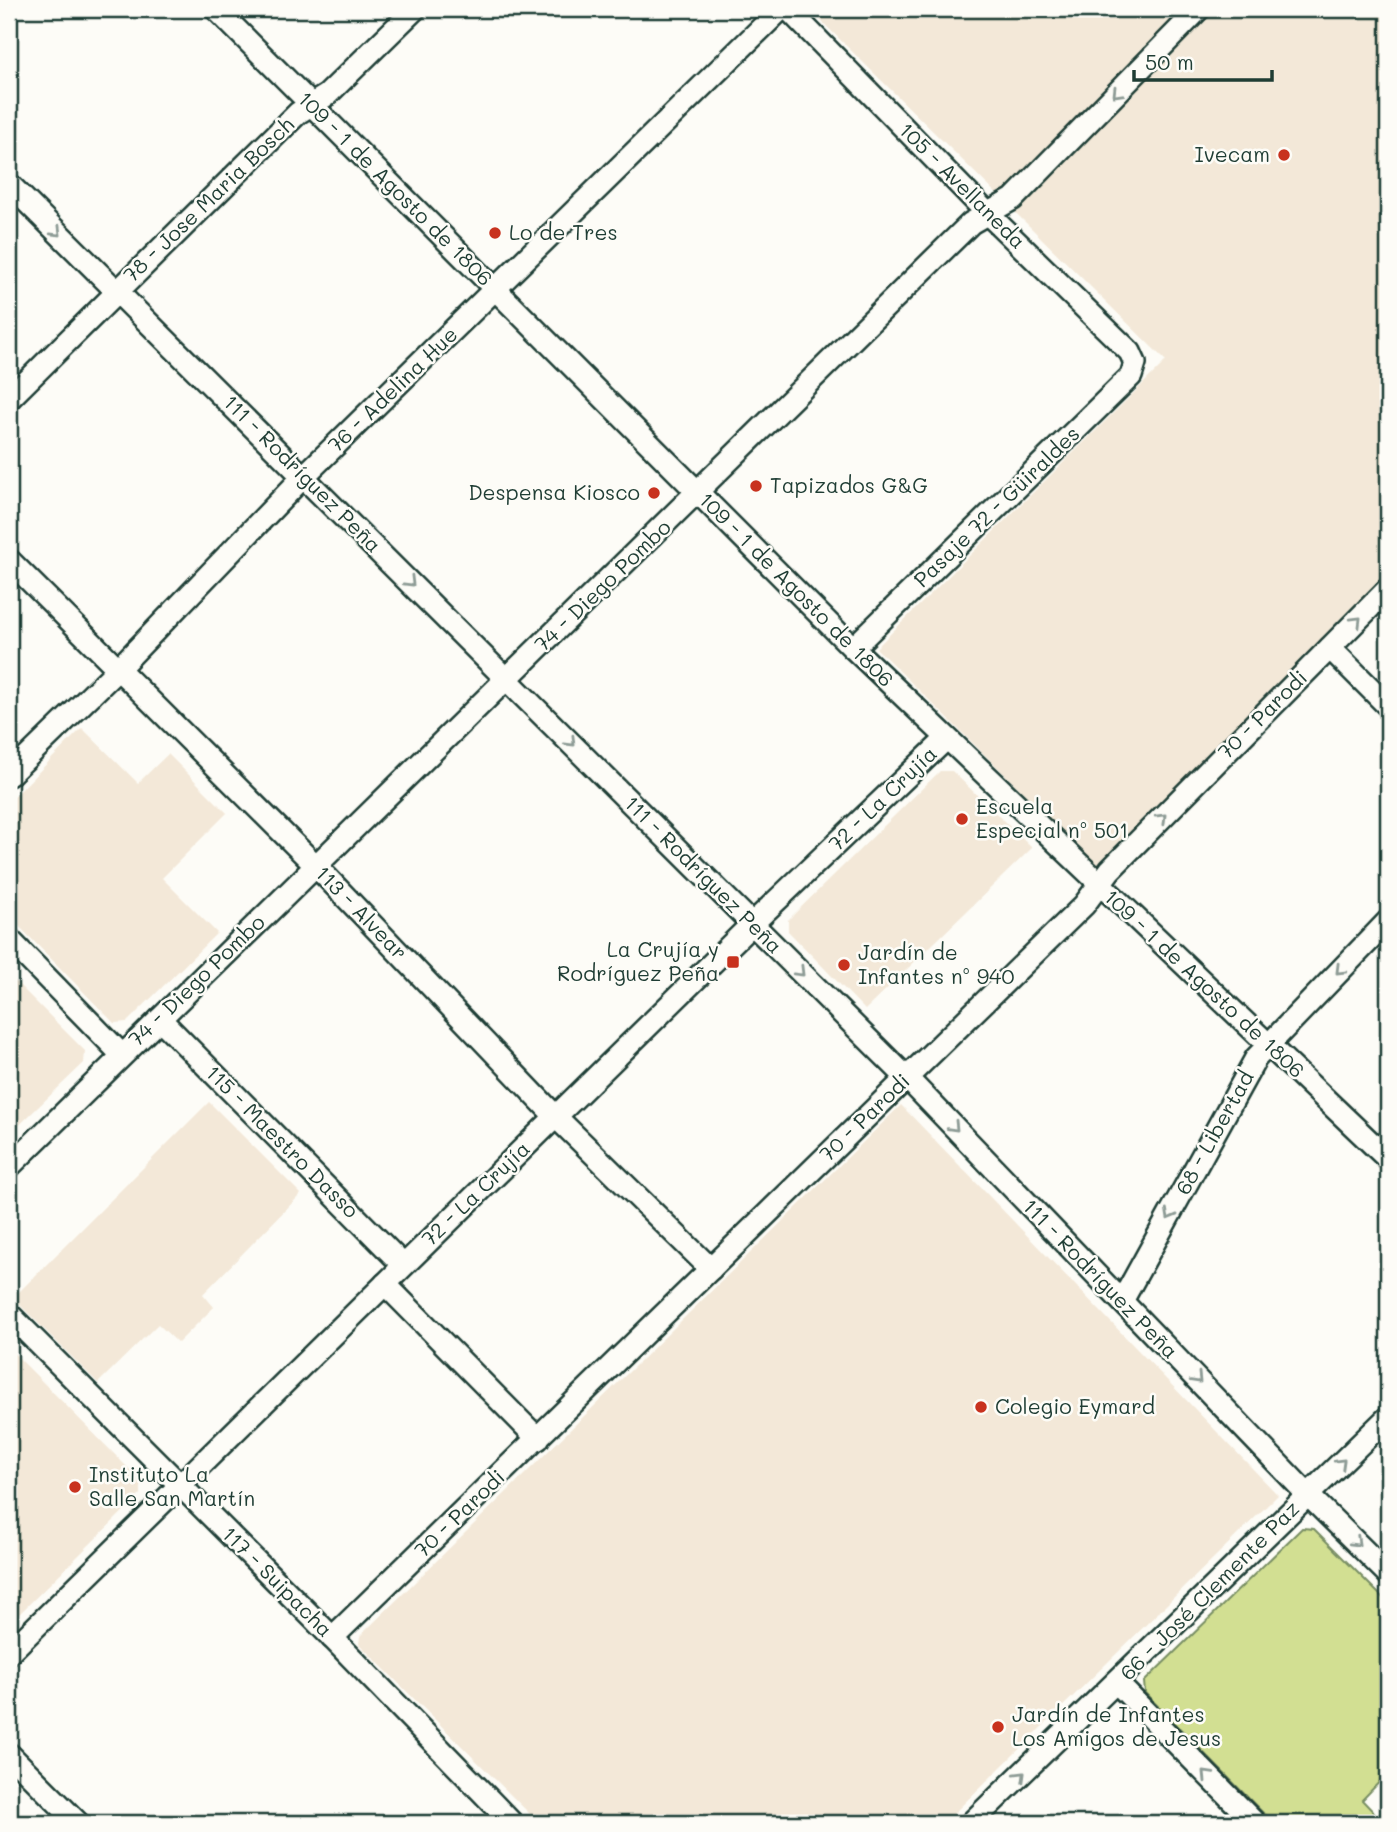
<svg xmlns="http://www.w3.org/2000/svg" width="1397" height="1832" viewBox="0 0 1397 1832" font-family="Mali,sans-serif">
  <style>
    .built { fill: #f3e8d8 }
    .green { fill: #d2df92; stroke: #788e63; stroke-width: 2 }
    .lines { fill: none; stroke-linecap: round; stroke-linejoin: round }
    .street-casing { stroke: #1f3d34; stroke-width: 26 }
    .street { stroke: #fdfcf7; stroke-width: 21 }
    .oneway { stroke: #8e9c96 }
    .poi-dot { fill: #c8321e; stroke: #fdfcf7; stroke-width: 2.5 }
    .labels { text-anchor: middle; stroke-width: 5; stroke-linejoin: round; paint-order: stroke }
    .poi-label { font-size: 21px; fill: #1f3d34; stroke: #fdfcf7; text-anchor: start }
    .street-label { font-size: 21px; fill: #1f3d34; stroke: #fdfcf7 }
  </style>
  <rect width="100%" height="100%" fill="#fdfcf7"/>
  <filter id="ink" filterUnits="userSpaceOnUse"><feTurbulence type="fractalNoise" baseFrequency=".0143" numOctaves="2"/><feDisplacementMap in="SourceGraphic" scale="14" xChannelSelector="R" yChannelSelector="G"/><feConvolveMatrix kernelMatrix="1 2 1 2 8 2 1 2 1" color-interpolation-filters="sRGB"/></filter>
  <g filter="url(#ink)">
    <g class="built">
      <polygon points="809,9 1388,9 1388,572 1098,866 876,648 1166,361"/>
      <polygon points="82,728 138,783 168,754 227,813 162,878 217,933 127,1022 114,1023 9,916 9,802"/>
      <polygon points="940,771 952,771 1032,848 865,1010 788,931 788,920"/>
      <polygon points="9,975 85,1051 84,1063 9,1135"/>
      <polygon points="209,1102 301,1194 203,1294 214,1307 178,1343 158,1324 98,1383 13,1298"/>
      <polygon points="901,1105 1278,1495 944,1823 539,1823 359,1644 360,1636"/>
      <polygon points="9,1348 141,1481 141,1494 9,1624"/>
    </g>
    <polygon class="green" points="1302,1528 1314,1529 1388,1603 1388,1773 1362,1800 1384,1823 1273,1823 1145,1693 1144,1682"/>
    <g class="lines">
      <defs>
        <g id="street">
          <polyline points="216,9 853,648 1388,1159"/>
          <polyline points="788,9 989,215 1130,352 1135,363 1131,376 853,648"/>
          <polyline points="9,184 907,1078 1308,1495 1388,1574"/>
          <polyline points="9,399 298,113 327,95 415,9"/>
          <polyline points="9,560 316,866 556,1117 711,1269"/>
          <polyline points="1330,648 1388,706"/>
          <polyline points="9,775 118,669 304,476 781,9"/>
          <polyline points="9,939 121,1054"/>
          <polyline points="160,1019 403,1265"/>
          <polyline points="9,1167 971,223 1013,199 1199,9"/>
          <polyline points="385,1284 538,1439"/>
          <polyline points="1122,1301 1256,1058 1388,921"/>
          <polyline points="9,1314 313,1618 512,1823"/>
          <polyline points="332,1638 1084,905 1110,870 1388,589"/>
          <polyline points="9,1653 752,924 946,739"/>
          <polyline points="1117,1683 1255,1823"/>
          <polyline points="9,1754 78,1823"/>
          <polyline points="971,1823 1388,1417"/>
        </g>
      </defs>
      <use href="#street" class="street-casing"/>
      <use href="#street" class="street"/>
    </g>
    <defs><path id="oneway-chevron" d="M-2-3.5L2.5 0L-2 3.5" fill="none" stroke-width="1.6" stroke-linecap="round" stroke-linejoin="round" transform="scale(1.75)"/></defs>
    <g class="oneway">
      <use href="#oneway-chevron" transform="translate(1117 93) rotate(134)"/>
      <use href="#oneway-chevron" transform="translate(57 232) rotate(45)"/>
      <use href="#oneway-chevron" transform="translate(410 582) rotate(45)"/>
      <use href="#oneway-chevron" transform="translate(1357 621) rotate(-45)"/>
      <use href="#oneway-chevron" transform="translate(571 742) rotate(45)"/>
      <use href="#oneway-chevron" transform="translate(1162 818) rotate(-45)"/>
      <use href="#oneway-chevron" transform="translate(1340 970) rotate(135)"/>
      <use href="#oneway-chevron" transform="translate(800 972) rotate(45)"/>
      <use href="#oneway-chevron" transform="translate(954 1127) rotate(46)"/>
      <use href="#oneway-chevron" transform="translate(1170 1215) rotate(119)"/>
      <use href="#oneway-chevron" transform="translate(1197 1379) rotate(46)"/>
      <use href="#oneway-chevron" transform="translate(1341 1463) rotate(-44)"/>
      <use href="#oneway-chevron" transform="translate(1356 1542) rotate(44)"/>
      <use href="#oneway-chevron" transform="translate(1207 1775) rotate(-134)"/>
      <use href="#oneway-chevron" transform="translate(1021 1776) rotate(-44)"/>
    </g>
  </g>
  <g class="poi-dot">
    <circle cx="1284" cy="155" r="7"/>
    <circle cx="495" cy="233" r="7"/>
    <circle cx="756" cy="486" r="7"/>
    <circle cx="654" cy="493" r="7"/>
    <circle cx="962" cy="819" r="7"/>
    <rect x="726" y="955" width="14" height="14" rx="3.5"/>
    <circle cx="844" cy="965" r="7"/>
    <circle cx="981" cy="1407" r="7"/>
    <circle cx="75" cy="1487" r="7"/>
    <circle cx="998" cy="1727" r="7"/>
  </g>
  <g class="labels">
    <g class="poi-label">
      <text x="1270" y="162" text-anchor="end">Ivecam</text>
      <text x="509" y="240">Lo de Tres</text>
      <text x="770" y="493">Tapizados G&amp;G</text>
      <text x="640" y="500" text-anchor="end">Despensa Kiosco</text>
      <text x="976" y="814">Escuela<tspan x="976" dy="24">Especial nº 501</tspan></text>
      <text x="719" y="957" text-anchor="end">La Crujía y<tspan x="719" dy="24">Rodríguez Peña</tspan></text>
      <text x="858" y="960">Jardín de<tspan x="858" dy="24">Infantes nº 940</tspan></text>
      <text x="995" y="1414">Colegio Eymard</text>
      <text x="89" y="1482">Instituto La<tspan x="89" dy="24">Salle San Martín</tspan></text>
      <text x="1012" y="1722">Jardín de Infantes<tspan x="1012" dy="24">Los Amigos de Jesus</tspan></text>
    </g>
    <g class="street-label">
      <text transform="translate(962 186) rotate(45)" y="7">105 - Avellaneda</text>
      <text transform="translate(395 189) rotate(45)" y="7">109 - 1 de Agosto de 1806</text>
      <text transform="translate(209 200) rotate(-44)" y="7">78 - Jose Maria Bosch</text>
      <text transform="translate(393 390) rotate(-44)" y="7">76 - Adelina Hue</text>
      <text transform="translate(302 474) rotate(45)" y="7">111 - Rodríguez Peña</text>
      <text transform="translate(997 507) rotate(-44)" y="7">Pasaje 72 - Güiraldes</text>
      <text transform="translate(603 586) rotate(-44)" y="7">74 - Diego Pombo</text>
      <text transform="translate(796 590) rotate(45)" y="7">109 - 1 de Agosto de 1806</text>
      <text transform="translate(1263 715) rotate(-45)" y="7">70 - Parodi</text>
      <text transform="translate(883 799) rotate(-44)" y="7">72 - La Crujía</text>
      <text transform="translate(703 875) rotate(45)" y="7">111 - Rodríguez Peña</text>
      <text transform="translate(361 913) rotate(46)" y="7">113 - Alvear</text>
      <text transform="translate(197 981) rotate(-44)" y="7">74 - Diego Pombo</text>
      <text transform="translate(1204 984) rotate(43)" y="7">109 - 1 de Agosto de 1806</text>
      <text transform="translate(865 1118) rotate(-44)" y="7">70 - Parodi</text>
      <text transform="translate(1215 1133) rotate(-61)" y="7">68 - Libertad</text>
      <text transform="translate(282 1142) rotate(45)" y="7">115 - Maestro Dasso</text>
      <text transform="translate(476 1194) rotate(-44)" y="7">72 - La Crujía</text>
      <text transform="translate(1100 1279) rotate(46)" y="7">111 - Rodríguez Peña</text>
      <text transform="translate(460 1514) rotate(-44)" y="7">70 - Parodi</text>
      <text transform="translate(277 1582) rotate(45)" y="7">117 - Suipacha</text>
      <text transform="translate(1210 1591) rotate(-45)" y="7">66 - José Clemente Paz</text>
    </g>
  </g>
  <rect width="1397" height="1832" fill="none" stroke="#fdfcf7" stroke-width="35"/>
  <rect x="18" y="18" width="1362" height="1797" fill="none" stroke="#1f3d34" stroke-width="2.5" filter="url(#ink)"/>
  <path d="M1134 70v10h138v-10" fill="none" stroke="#1f3d34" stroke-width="3.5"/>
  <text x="1145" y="70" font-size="21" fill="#1f3d34" stroke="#fdfcf7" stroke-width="5" paint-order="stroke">50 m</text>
</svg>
